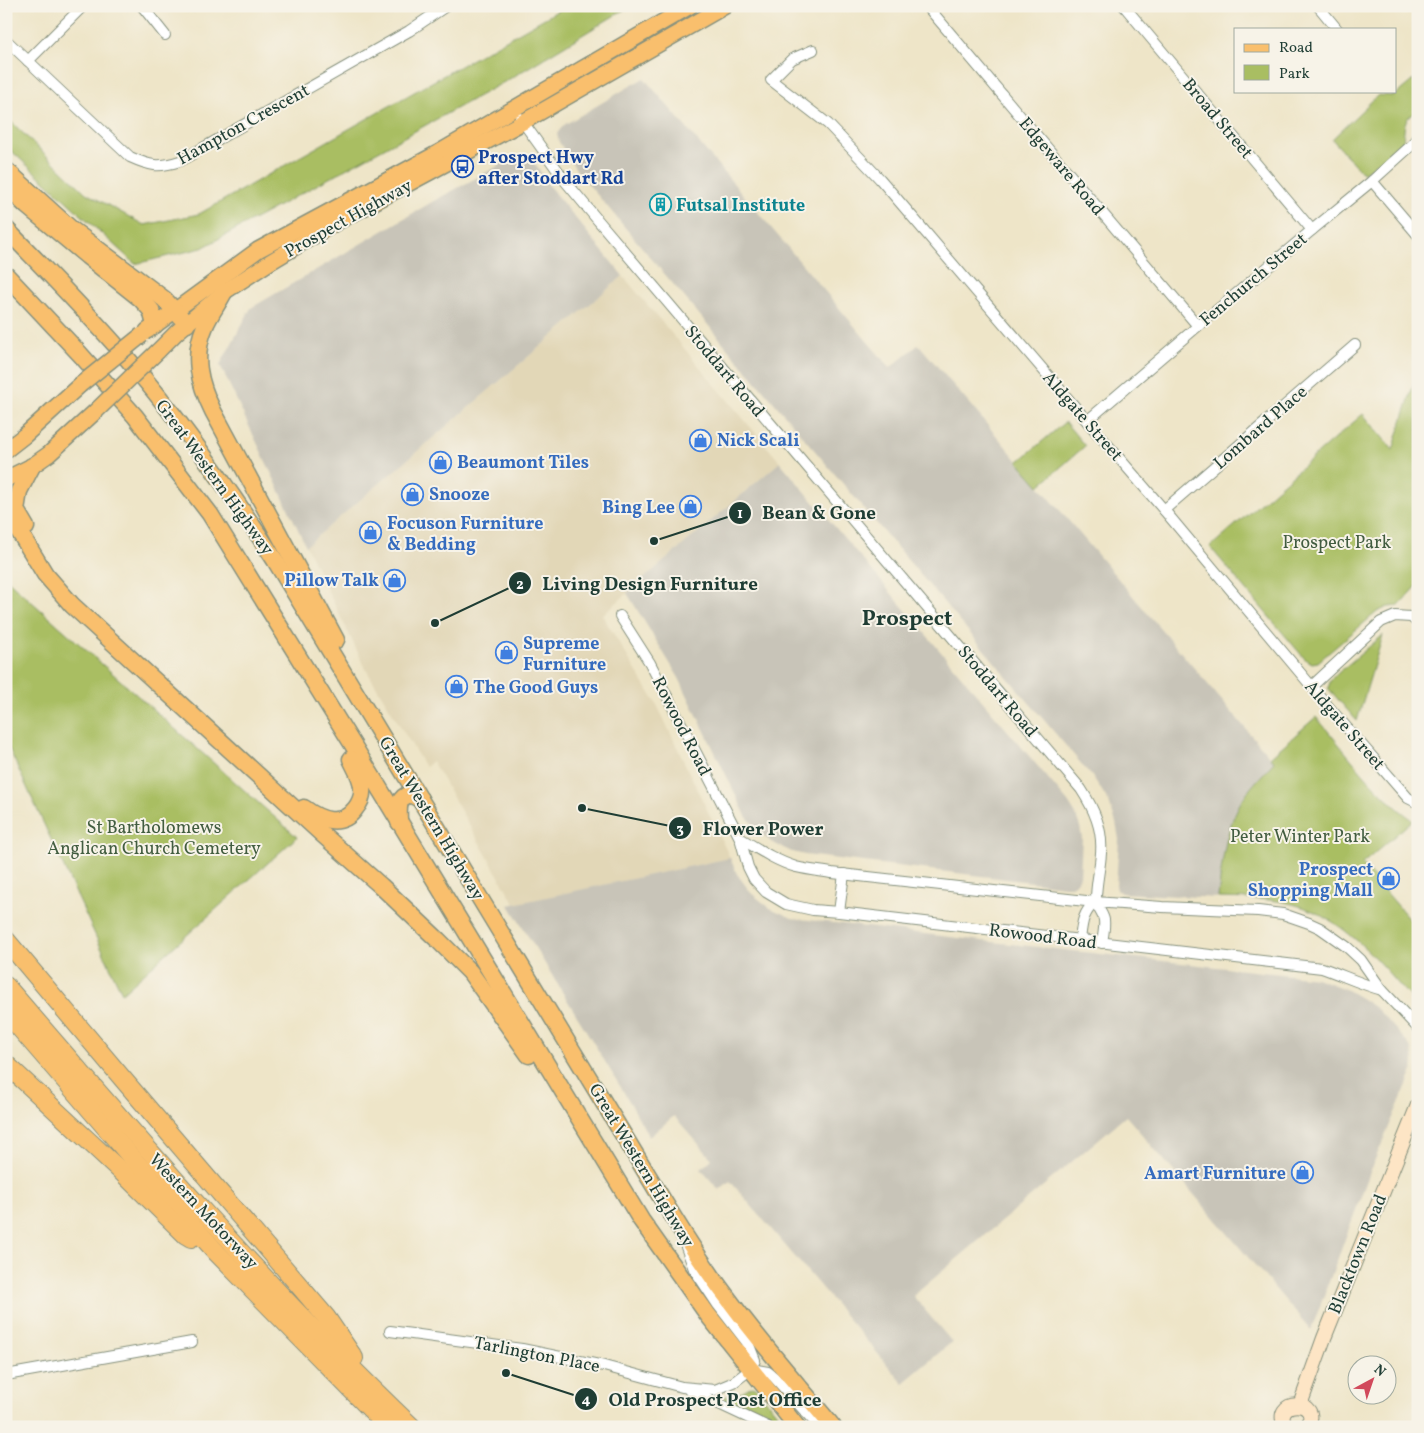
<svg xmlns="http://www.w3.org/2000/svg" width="1424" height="1433" viewBox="0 0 1424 1433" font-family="Vollkorn,serif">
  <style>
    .built { fill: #e2d7b7 }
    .industrial { fill: #c8c4b8 }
    .green { fill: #a9be62; stroke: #647e4b }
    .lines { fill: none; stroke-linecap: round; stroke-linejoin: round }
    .minor-casing { stroke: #86917e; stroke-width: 12 }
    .secondary-casing { stroke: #86917e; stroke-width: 16 }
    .primary-casing { stroke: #86917e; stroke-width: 18 }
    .trunk-casing { stroke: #86917e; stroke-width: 19 }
    .motorway-casing { stroke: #86917e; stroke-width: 20 }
    .minor { stroke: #fff; stroke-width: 10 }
    .secondary { stroke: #fde5c5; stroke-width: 14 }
    .primary { stroke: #f9bf6d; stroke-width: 15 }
    .trunk { stroke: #f9bf6d; stroke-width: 16 }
    .motorway { stroke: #f9bf6d; stroke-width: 18 }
    .primary-bridge-casing { stroke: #86917e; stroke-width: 18; stroke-linecap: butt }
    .primary-bridge { stroke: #f9bf6d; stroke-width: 15 }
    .labels { text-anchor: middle; stroke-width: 4; stroke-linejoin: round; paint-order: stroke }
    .street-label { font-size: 18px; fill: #1f3d34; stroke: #f7f3e8 }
    .transit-label { font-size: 18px; font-weight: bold; fill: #164399; stroke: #f7f3e8; text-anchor: start }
    .culture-label { font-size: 18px; font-weight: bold; fill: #0d838f; stroke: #f7f3e8; text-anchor: start }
    .shop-label { font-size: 18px; font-weight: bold; fill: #366cbe; stroke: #f7f3e8; text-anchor: start }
    .park-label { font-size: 18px; fill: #425d40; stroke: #f7f3e8 }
    .district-label { font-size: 22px; font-weight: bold; fill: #1f3d34; stroke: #f7f3e8 }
    .leader { fill: none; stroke: #1f3d34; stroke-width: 2 }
    .callout-dot { fill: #1f3d34; stroke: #f7f3e8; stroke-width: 2 }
    .mark-label { font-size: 15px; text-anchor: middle; font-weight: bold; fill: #fff }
    .callout-label { font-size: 19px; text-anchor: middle; font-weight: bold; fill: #1f3d34; stroke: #f7f3e8; stroke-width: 4; stroke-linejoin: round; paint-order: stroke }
  </style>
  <rect width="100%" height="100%" fill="#f7f3e8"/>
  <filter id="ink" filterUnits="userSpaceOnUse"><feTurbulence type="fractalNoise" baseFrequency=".02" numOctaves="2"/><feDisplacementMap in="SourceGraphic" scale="10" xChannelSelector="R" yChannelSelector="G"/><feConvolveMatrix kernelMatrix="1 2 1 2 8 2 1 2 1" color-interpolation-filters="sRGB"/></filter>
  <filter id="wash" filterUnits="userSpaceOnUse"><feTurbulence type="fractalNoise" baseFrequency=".0096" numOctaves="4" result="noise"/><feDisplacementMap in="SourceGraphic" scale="20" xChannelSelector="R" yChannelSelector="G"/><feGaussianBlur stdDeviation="1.12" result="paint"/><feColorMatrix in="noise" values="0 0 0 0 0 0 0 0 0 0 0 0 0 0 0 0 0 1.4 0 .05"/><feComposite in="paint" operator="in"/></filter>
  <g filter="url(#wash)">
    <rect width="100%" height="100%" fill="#eee5c8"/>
    <polygon class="built" points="623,276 780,462 602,615 657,705 730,858 515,904 432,761 425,767 367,671 306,546"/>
    <g class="industrial">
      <polygon points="644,78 890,368 918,345 920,346 1274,762 1245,795 1235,813 1228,835 1224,851 1218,898 1121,893 1117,890 1116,885 1119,839 1116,823 1109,802 1095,780 577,171 559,142 557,134 559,131 564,125"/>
      <polygon points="516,158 529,160 537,166 549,186 623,276 306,546 220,365 251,308 432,202 509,160"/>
      <polygon points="780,462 1068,802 1075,813 1080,827 1082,838 1080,876 1077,882 1071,886 1066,886 805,855 792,852 771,842 762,834 746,816 679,678 627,593"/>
      <polygon points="730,858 737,874 751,893 770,908 792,918 983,941 1316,978 1345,989 1362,999 1377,1009 1407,1042 1412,1050 1414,1062 1412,1073 1373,1164 1311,1330 1126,1116 913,1296 952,1342 903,1383 730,1181 719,1190 701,1169 712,1159 674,1116 649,1137 631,1104 509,905"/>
    </g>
    <g class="green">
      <polygon points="566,6 626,6 627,8 506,81 202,248 135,264 6,146 6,117 86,193 144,225 199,214"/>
      <path d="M1418,76V111C1402,118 1405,126 1403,142L1363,174L1332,139L1378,95L1394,96Z"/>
      <polygon points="1418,370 1418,514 1415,521 1418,522 1418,585 1399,606 1388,607 1377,612 1318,662 1312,663 1304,658 1210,547 1363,414 1393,450"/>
      <polygon points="1065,422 1085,446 1039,486 1018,462"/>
      <polygon points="6,579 297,837 122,993 6,742"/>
      <polygon points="1383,635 1357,721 1328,688 1331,679"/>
      <path d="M1316,717C1346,751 1376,795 1413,820L1362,864L1418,929V1006C1380,964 1342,912 1283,902C1262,898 1239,899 1218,898C1222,863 1225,824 1246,794C1254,783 1264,773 1274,762L1270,757Z"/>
      <polygon points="752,1386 756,1387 788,1427 774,1427 756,1415 724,1400 724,1397 736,1395"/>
    </g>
  </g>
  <g filter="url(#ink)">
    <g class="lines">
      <defs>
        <g id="minor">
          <polyline points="142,6 165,35"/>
          <polyline points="927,6 1198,326"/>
          <polyline points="1124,6 1312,230"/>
          <polyline points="1318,6 1337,29"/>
          <path d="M6,40L130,157C150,166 158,168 180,161L409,31L446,6"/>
          <polyline points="813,50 792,59 771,80 828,124 880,179 1087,421 1164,510 1328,706 1408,798 1418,803"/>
          <polyline points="28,61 83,6"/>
          <path d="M520,118L566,182L596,218L1081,789C1094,809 1103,829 1101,853C1100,869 1096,884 1096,899C1095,906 1103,913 1104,920C1105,927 1103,936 1102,943"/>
          <polyline points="1372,181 1418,235"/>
          <polyline points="1087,421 1198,326 1312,230 1372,181 1413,144 1418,136"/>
          <polyline points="1164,510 1355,345"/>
          <path d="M620,616L650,663L740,838L748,867L754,879L766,892L786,904L813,910L839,912L1322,968C1342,975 1361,984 1382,990"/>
          <polyline points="1312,686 1381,622 1395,616 1411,617 1418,623"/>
          <path d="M740,838C758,849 776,861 796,867C808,870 820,871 832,873L1095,902L1162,907L1258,911L1283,914L1309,923L1320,928L1347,947L1361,960L1382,990L1418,1028"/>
          <polyline points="839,912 844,874"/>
          <path d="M1080,940C1082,924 1082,914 1095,902"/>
          <polyline points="390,1331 522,1349 604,1366 682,1387 715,1390 734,1382 751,1369 755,1360 749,1345 718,1305 694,1269 686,1247"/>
          <polyline points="751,1369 768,1372 774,1377 819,1427"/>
          <polyline points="6,1375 192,1342"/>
          <polyline points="689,1390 768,1427"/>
        </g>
        <g id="secondary">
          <polyline points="1300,1405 1324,1338 1418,1105"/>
          <path d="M1286,1427C1269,1398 1324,1398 1307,1427"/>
        </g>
        <g id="primary">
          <polyline points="147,331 258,250 438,153 690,6"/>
          <polyline points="158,351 177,332 224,292 270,262 335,223 523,122 725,6"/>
          <polyline points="6,450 24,436 80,385"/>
          <polyline points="6,479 32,466 49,454 96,411"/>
        </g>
        <g id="trunk">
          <polyline points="6,170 71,229 164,299 187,324"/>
          <polyline points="6,186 27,206 87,256 141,299 151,310 155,325"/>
          <path d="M6,229C47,271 88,313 126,357C181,421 229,489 275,560L664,1202C684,1235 704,1267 727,1297C760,1342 797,1384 833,1427"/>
          <polyline points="6,275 80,354 135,416 210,514 353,745 641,1220 708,1315 797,1427"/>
          <path d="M224,292C218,304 210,314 205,326C192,356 199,383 213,411L336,640"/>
          <polyline points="6,513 14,523 45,574 72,605 321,833 381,886 438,940 470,972 529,1055"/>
          <polyline points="26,527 16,510 19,491 32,466"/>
          <path d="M304,808C320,820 341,828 355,809C360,803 363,796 362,788C362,778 355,768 351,759"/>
          <path d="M399,822C399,810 396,798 410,794L420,799"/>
        </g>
        <g id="motorway">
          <polyline points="6,940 122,1078 326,1317 354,1358"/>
          <path d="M6,986C137,1138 267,1289 412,1427"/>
          <polyline points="6,1012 133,1159 217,1253 388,1427"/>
          <polyline points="6,1064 124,1174 186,1235 191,1238"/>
        </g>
      </defs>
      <use href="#minor" class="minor-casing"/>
      <use href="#secondary" class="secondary-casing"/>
      <use href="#primary" class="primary-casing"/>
      <use href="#trunk" class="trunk-casing"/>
      <use href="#motorway" class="motorway-casing"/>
      <use href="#minor" class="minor"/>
      <use href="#secondary" class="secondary"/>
      <use href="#primary" class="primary"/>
      <use href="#trunk" class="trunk"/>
      <use href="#motorway" class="motorway"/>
      <defs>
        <g id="primary-bridge">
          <polyline points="80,385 142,335"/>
          <polyline points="96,411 158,351"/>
        </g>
      </defs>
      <use href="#primary-bridge" class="primary-bridge-casing"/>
      <use href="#primary-bridge" class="primary-bridge"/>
    </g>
  </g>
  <defs>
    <symbol id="bus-ring" viewBox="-11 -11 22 22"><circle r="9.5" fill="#f7f3e8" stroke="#1a4fb4" stroke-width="1.5"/><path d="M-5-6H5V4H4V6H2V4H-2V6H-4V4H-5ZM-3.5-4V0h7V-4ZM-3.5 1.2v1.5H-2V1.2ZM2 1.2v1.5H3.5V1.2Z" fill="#1a4fb4"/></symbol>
    <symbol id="building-ring" viewBox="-11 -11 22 22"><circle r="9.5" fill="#f7f3e8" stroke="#0f9aa8" stroke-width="1.5"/><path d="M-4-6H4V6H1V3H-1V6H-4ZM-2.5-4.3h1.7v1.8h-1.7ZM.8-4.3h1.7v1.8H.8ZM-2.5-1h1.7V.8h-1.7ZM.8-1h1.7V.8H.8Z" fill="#0f9aa8"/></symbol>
    <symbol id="shop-ring" viewBox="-11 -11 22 22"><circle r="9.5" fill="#f7f3e8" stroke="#3f7fe0" stroke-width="1.5"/><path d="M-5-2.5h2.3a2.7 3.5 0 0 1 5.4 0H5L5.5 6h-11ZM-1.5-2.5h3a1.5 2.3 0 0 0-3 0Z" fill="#3f7fe0"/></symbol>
  </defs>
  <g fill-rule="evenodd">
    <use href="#bus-ring" x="450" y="154" width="25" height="25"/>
    <use href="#building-ring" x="648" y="192" width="25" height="25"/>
    <use href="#shop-ring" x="688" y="428" width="25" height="25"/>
    <use href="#shop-ring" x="428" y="450" width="25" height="25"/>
    <use href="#shop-ring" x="400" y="482" width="25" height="25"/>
    <use href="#shop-ring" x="678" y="494" width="25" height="25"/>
    <use href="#shop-ring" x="358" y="520" width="25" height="25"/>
    <use href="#shop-ring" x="382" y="568" width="25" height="25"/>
    <use href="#shop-ring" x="494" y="640" width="25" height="25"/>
    <use href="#shop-ring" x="444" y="674" width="25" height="25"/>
    <use href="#shop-ring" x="1376" y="866" width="25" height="25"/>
    <use href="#shop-ring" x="1290" y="1160" width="25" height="25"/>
  </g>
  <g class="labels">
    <g class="street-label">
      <text transform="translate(1218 118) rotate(50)" y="6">Broad Street</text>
      <text transform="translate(243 124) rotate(-29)" y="6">Hampton Crescent</text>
      <text transform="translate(1062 166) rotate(50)" y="6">Edgeware Road</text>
      <text transform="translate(348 218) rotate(-29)" y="6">Prospect Highway</text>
      <text transform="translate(1253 279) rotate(-40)" y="6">Fenchurch Street</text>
      <text transform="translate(725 371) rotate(50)" y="6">Stoddart Road</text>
      <text transform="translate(1083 416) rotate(49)" y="6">Aldgate Street</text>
      <text transform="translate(1260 427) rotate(-41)" y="6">Lombard Place</text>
      <text transform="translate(215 477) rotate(54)" y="6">Great Western Highway</text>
      <text transform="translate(998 691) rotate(50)" y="6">Stoddart Road</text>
      <text transform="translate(1345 725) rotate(49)" y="6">Aldgate Street</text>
      <text transform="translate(682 726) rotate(63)" y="6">Rowood Road</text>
      <text transform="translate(432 818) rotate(59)" y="6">Great Western Highway</text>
      <text transform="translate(1043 936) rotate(7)" y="6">Rowood Road</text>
      <text transform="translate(642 1165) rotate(59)" y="6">Great Western Highway</text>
      <text transform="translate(204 1211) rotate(47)" y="6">Western Motorway</text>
      <text transform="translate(1357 1254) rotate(-68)" y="6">Blacktown Road</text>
      <text transform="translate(537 1354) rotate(11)" y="6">Tarlington Place</text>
    </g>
    <g class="transit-label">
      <text x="478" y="163">Prospect Hwy<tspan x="478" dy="21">after Stoddart Rd</tspan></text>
    </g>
    <g class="culture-label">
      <text x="676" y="211">Futsal Institute</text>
    </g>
    <g class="shop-label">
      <text x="717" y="446">Nick Scali</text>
      <text x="457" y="468">Beaumont Tiles</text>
      <text x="429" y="500">Snooze</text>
      <text x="675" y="513" text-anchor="end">Bing Lee</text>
      <text x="387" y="529">Focuson Furniture<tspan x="387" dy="21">&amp; Bedding</tspan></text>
      <text x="379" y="586" text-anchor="end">Pillow Talk</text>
      <text x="523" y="649">Supreme<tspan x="523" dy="21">Furniture</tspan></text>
      <text x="473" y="693">The Good Guys</text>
      <text x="1373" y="875" text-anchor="end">Prospect<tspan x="1373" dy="21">Shopping Mall</tspan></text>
      <text x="1286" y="1179" text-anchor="end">Amart Furniture</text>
    </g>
    <g class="park-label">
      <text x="1337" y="548">Prospect Park</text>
      <text x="154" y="833">St Bartholomews<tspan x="154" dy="21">Anglican Church Cemetery</tspan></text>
      <text x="1300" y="842">Peter Winter Park</text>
    </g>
    <g class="district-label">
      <text x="907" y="625">Prospect</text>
    </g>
  </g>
  <path class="leader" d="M654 541L740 513M435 623L520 583M582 808L680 828M506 1373L586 1399"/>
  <g class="callout-dot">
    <circle cx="654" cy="541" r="5"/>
    <circle cx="435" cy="623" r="5"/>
    <circle cx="582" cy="808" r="5"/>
    <circle cx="506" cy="1373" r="5"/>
    <circle cx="740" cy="513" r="12"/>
    <circle cx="520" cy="583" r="12"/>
    <circle cx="680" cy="828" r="12"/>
    <circle cx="586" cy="1399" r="12"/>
  </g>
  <g class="mark-label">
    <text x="740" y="518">1</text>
    <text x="520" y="589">2</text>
    <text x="680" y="833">3</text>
    <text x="586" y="1404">4</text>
  </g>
  <g class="callout-label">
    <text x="819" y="519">Bean &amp; Gone</text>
    <text x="650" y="590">Living Design Furniture</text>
    <text x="763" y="835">Flower Power</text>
    <text x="715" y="1406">Old Prospect Post Office</text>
  </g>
  <rect width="1424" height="1433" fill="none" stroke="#f7f3e8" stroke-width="25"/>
  <rect x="1234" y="28" width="162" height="65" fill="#f7f3e8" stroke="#a1aaa0"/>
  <rect x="1244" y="44" width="25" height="8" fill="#f9bf6d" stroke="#a1aaa0"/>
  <text x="1279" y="52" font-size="15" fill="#1f3d34">Road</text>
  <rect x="1244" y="65" width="25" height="15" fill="#a9be62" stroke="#a1aaa0"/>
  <text x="1279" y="78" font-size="15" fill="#1f3d34">Park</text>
  <g transform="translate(1372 1380) rotate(40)"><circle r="24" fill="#f7f3e8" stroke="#a1aaa0"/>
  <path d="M0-4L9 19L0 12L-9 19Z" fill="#d1495b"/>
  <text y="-8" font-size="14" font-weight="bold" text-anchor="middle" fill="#1f3d34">N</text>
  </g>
</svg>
